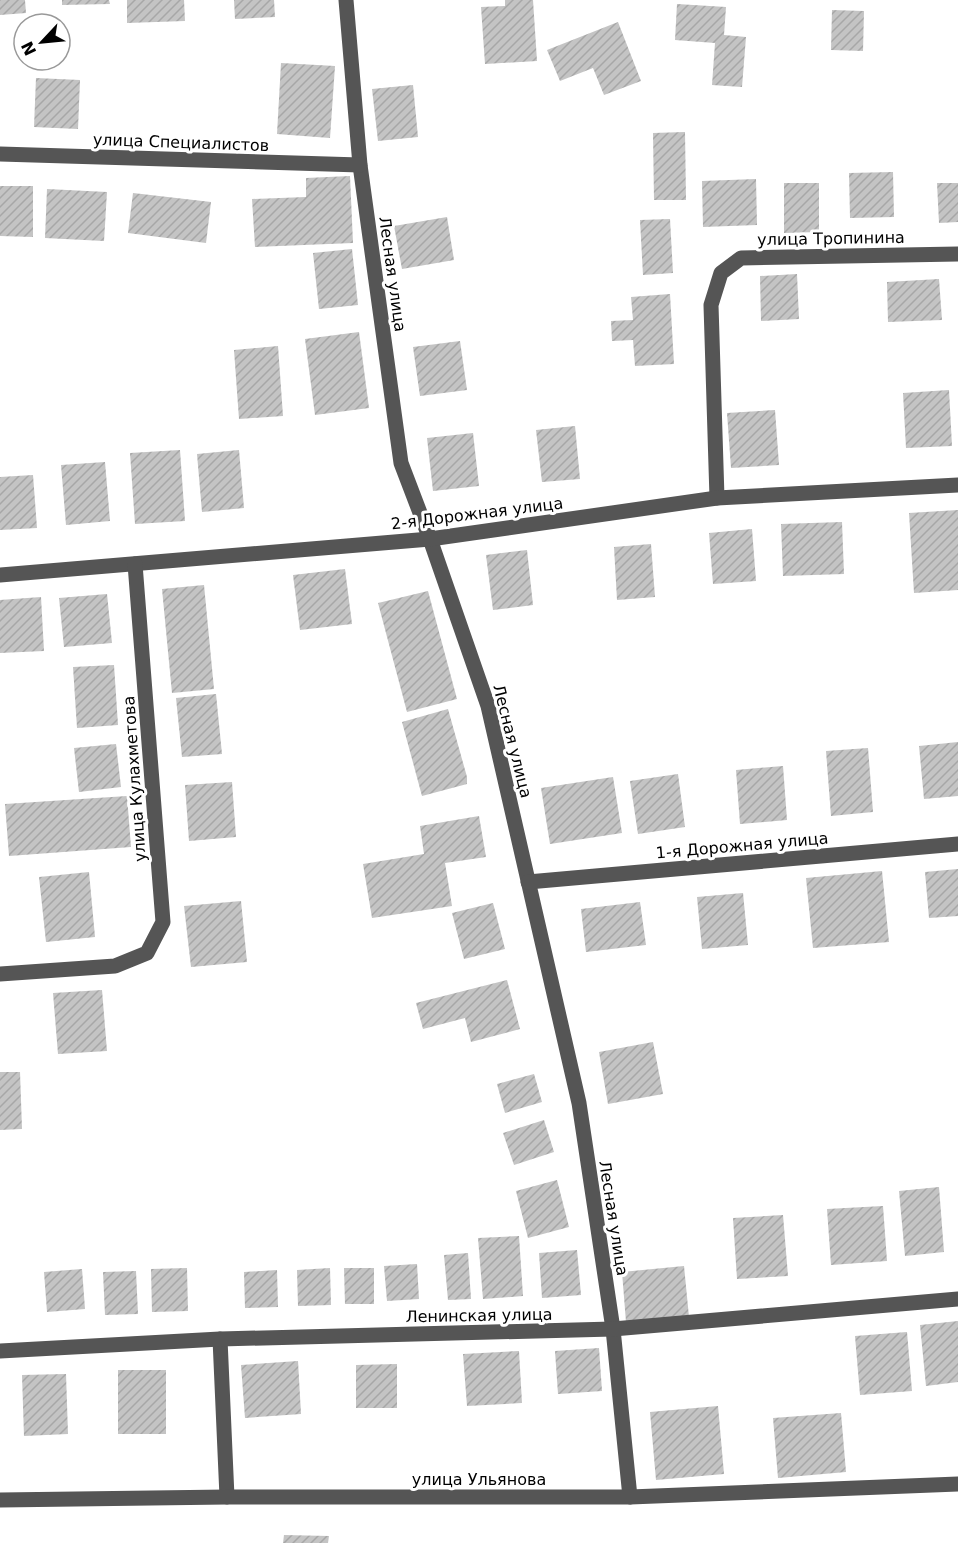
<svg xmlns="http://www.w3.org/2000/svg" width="958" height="1543" viewBox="0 0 958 1543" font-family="'DejaVu Sans',sans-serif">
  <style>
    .building { fill: url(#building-hatch) }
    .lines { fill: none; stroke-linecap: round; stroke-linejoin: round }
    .minor { stroke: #555; stroke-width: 15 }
    .labels { text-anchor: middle; stroke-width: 6; stroke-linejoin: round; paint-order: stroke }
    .street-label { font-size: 16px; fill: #000; stroke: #fff }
  </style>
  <defs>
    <pattern id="building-hatch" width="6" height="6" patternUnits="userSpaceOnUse" patternTransform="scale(1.5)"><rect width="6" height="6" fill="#c4c4c4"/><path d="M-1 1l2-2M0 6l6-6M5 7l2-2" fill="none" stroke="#a7a7a7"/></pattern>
  </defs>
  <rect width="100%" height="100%" fill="#fff"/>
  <g class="building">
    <polygon points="0,0 25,0 26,13 0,15"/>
    <polygon points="62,0 109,0 110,4 62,5"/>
    <polygon points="127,0 184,0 185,21 127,23"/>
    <polygon points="234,0 274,0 275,17 235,19"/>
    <polygon points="505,0 533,0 537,61 485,64 481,7 505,6"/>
    <polygon points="677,4 726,7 724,35 746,37 742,87 712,85 715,43 675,40"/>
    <polygon points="832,10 864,11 863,51 831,50"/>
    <polygon points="618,22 641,81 604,95 593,68 560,81 547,50"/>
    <polygon points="281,63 335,66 330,138 277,134"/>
    <polygon points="36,78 80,80 78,129 34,127"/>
    <polygon points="413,85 418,137 378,141 372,89"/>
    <polygon points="685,132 686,200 654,200 653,133"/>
    <polygon points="893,172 894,217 850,218 849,173"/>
    <polygon points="350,176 353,243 255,247 252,199 306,197 306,178"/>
    <polygon points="756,179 757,225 703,227 702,181"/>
    <polygon points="784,183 819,183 819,232 784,233"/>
    <polygon points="937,183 958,183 958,222 939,223"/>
    <polygon points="0,186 33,186 33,237 0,236"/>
    <polygon points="47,189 107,192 104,241 45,238"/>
    <polygon points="133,193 211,202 206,243 128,233"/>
    <polygon points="447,217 454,260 402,269 394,226"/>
    <polygon points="670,219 673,273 643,275 640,220"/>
    <polygon points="352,249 358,305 319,309 313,253"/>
    <polygon points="797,274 799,319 761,321 760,276"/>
    <polygon points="939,279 942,320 888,322 887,282"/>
    <polygon points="670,294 674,364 635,366 633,340 612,341 611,321 633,320 631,297"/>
    <polygon points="359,332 369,408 315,415 305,339"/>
    <polygon points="460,341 467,390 420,396 413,347"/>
    <polygon points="278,346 283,416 239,419 234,350"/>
    <polygon points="949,390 952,446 906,448 903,393"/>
    <polygon points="775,410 779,465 731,468 727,413"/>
    <polygon points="575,426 580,479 542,482 536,430"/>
    <polygon points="473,433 479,486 433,491 427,438"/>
    <polygon points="180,450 185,521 135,524 130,453"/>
    <polygon points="239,450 244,508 202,512 197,454"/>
    <polygon points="105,462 110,521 66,525 61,465"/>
    <polygon points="33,475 37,528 0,530 0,477"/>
    <polygon points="958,510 958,590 914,593 909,513"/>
    <polygon points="842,522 844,574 783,576 781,524"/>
    <polygon points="752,529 756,581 713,584 709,533"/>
    <polygon points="651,544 655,597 617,600 614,547"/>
    <polygon points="527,550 533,605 493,610 486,555"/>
    <polygon points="345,569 352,624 300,630 293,575"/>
    <polygon points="204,585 214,689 172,693 162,589"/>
    <polygon points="428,591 457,699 407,712 378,603"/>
    <polygon points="107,594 112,643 64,647 59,598"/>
    <polygon points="41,597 44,651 0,653 0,600"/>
    <polygon points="114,665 118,725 77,728 73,667"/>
    <polygon points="216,694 222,754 182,757 176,698"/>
    <polygon points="448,709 467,777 467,784 422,796 402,722"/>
    <polygon points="958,742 958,796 924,799 919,746"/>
    <polygon points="116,744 121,787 79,792 74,748"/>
    <polygon points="868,748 873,812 831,816 826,751"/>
    <polygon points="783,766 787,820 740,824 736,770"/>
    <polygon points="678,774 685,827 638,834 630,781"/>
    <polygon points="613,777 622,833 550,844 541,788"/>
    <polygon points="232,782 236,837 189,841 185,785"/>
    <polygon points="127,796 131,847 9,856 5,804"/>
    <polygon points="479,816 486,857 445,863 452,906 372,918 363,864 424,854 420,826"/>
    <polygon points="958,869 958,916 929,918 925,872"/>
    <polygon points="882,871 889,942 813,948 806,878"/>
    <polygon points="89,872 95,937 46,942 39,877"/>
    <polygon points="743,893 748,945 702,949 697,897"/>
    <polygon points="241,901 247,962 191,967 184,906"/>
    <polygon points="640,902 646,945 586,952 581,909"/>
    <polygon points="493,903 505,949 464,959 452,913"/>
    <polygon points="507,980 520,1029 471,1042 465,1018 423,1029 416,1003"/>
    <polygon points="102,990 107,1051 58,1054 53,993"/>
    <polygon points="653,1042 663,1094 608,1104 599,1052"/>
    <polygon points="0,1072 20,1072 22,1129 0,1130"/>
    <polygon points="534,1074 542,1102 505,1113 497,1084"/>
    <polygon points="544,1120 554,1152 514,1165 503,1133"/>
    <polygon points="557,1180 569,1227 528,1238 516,1191"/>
    <polygon points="939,1187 944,1252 905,1256 899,1191"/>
    <polygon points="883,1206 887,1261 831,1265 827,1209"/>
    <polygon points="783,1215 788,1276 737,1279 733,1218"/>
    <polygon points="519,1236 523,1296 483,1299 478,1238"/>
    <polygon points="577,1250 581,1295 542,1298 539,1253"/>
    <polygon points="468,1253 471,1299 448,1300 444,1255"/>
    <polygon points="417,1264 419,1299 387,1301 384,1266"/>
    <polygon points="684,1266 689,1317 626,1322 622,1272"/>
    <polygon points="187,1268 188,1311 152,1312 151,1269"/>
    <polygon points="330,1268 331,1305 298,1306 297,1270"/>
    <polygon points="344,1268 374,1268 374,1304 345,1304"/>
    <polygon points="82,1269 85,1309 47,1312 44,1272"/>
    <polygon points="277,1270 278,1307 245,1308 244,1272"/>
    <polygon points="136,1271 138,1314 105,1315 103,1272"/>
    <polygon points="958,1321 958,1382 926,1386 920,1325"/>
    <polygon points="907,1332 912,1391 860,1395 855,1336"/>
    <polygon points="599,1348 602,1391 558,1394 555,1351"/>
    <polygon points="519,1351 522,1403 467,1406 463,1354"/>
    <polygon points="298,1361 301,1414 245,1418 241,1365"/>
    <polygon points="397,1364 397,1408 356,1408 356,1365"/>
    <rect x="118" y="1370" width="48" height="64"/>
    <polygon points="66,1374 68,1434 24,1436 22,1375"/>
    <polygon points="718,1406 724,1474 656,1480 650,1412"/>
    <polygon points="841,1413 846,1472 778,1478 773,1418"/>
    <polygon points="284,1535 329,1536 328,1543 283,1543"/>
  </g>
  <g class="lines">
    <g class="minor">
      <polyline points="346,0 360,165 401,463 430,539 488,706 579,1103 613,1329 630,1497"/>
      <polyline points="0,154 360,165"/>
      <polyline points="717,498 711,305 721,273 741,258 958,254"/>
      <polyline points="0,575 430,539 717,498 958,485"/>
      <polyline points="528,882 958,844"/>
      <polyline points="0,974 115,966 147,953 163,922 135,564"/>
      <polyline points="220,1339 227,1497"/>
      <polyline points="0,1351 220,1339 613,1329 958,1299"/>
      <polyline points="0,1500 227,1497 630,1497 958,1484"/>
    </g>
  </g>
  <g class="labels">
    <g class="street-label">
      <text transform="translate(181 142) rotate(2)" y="6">улица Специалистов</text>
      <text transform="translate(831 238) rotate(-1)" y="6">улица Тропинина</text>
      <text transform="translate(393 274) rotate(82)" y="6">Лесная улица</text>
      <text transform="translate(477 513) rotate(-7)" y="6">2-я Дорожная улица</text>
      <text transform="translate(513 741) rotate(76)" y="6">Лесная улица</text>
      <text transform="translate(134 779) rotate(-94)" y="6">улица Кулахметова</text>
      <text transform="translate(742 845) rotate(-5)" y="6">1-я Дорожная улица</text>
      <text transform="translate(614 1218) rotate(81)" y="6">Лесная улица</text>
      <text transform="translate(479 1315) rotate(-1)" y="6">Ленинская улица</text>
      <text x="479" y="1485">улица Ульянова</text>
    </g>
  </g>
  <g transform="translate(42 42) rotate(244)"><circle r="28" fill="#ffffff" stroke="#999999" stroke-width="1.5"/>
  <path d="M0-4.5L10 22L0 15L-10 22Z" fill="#000000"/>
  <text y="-9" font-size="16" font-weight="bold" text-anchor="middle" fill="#000000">N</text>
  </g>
</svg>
